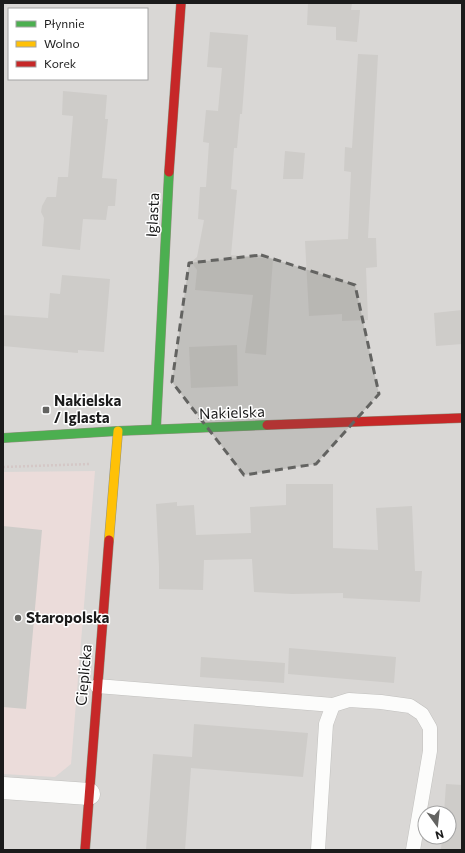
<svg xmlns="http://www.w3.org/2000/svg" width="465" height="853" viewBox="0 0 465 853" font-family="Commissioner,sans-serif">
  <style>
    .residential { fill: #d9d7d5; fill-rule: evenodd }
    .commercial { fill: #ebdcda }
    .building { fill: #ceccc9 }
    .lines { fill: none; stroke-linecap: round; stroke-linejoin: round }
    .lane-casing { stroke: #c1c0be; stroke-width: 15 }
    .street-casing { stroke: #c1c0be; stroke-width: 23 }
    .fast-casing { stroke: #90917e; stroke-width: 10 }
    .slow-casing { stroke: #90917e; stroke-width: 10 }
    .jam-casing { stroke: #90917e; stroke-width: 10 }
    .path { stroke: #d4c7c6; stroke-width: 2.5; stroke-dasharray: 2 2; stroke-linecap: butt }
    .lane { stroke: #fcfcfb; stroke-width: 14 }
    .street { stroke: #fcfcfb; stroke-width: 22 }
    .fast { stroke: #4caf50; stroke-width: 9 }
    .slow { stroke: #ffc107; stroke-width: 9 }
    .jam { stroke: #c62828; stroke-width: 9 }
    .marked { fill: #636361; fill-opacity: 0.2; stroke: #636361; stroke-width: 3; stroke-dasharray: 8 5; stroke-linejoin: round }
    .poi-dot { fill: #636361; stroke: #fff; stroke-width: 1.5 }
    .labels { text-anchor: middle; stroke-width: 3; stroke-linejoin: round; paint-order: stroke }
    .street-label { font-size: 15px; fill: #1b1b1b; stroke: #fff }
    .poi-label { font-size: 15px; font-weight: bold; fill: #1b1b1b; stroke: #fff; text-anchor: start }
  </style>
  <rect width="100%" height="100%" fill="#eae8e4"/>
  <path class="residential" d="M3,3H462V850H3ZM9,9H147V79H9ZM425,813H449V837H425Z"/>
  <polygon class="commercial" points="95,471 71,764 55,777 3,774 3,472"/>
  <g class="building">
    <polygon points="308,3 352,3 351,10 360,10 357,42 336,40 336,27 307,25"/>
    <polygon points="210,32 248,35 242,114 240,114 237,148 234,148 231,189 237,190 231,255 273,259 266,355 245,353 253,295 195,290 197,270 191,262 197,257 204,220 198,219 200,187 206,187 209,143 203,142 206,110 218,111 222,68 207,67"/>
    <polygon points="358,54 378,55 368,238 376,238 377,267 366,268 368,320 342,321 342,314 309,316 305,241 348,239 351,172 344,171 345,147 352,148"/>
    <polygon points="63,91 107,95 105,119 108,119 102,178 117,179 115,206 108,206 106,220 83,219 80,250 42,246 44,218 41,212 42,206 47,197 56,197 58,177 68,177 73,116 62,115"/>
    <polygon points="285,151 305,153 303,179 283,179"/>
    <polygon points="62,275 110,279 104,352 78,350 78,353 3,346 3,315 48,318 50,293 60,294"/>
    <polygon points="462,310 462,344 436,346 434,313"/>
    <polygon points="237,345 238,386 191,388 189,347"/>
    <polygon points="286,484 333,484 333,548 378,550 376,508 412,506 415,571 422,571 420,602 343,598 343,593 292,594 254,592 252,559 204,560 203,590 159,589 159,566 156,504 177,502 177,506 194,505 196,535 251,533 250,507 286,505"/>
    <polygon points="3,526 42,530 26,709 3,707"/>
    <polygon points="289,648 396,657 394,683 288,674"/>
    <polygon points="201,657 285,663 284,683 200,677"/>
    <polygon points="194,724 308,733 303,777 191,768 185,850 146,850 153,754 192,757"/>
    <polygon points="446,784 462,785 462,850 441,850 442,837 449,837 449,813 444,813"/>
  </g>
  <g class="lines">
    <defs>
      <g id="lane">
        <polyline points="97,686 333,705"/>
        <polyline points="318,850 326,724 333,705 349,700 381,702 410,706 422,714 430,728 430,751 413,850"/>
      </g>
      <polyline id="street" points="3,788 89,794"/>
      <g id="fast">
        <polyline points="156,429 169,172"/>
        <polyline points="3,438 118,431 267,425"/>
      </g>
      <polyline id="slow" points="109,540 118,431"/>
      <g id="jam">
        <polyline points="169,172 181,3"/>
        <polyline points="267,425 462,418"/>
        <polyline points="85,850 109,540"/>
      </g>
    </defs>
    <use href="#lane" class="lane-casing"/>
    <use href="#street" class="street-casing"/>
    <use href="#fast" class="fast-casing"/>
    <use href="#slow" class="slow-casing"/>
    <use href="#jam" class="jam-casing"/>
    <polyline class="path" points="3,467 90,464"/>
    <use href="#lane" class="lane"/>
    <use href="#street" class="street"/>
    <use href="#fast" class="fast"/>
    <use href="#slow" class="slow"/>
    <use href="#jam" class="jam"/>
  </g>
  <path class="marked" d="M261,255L355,285L379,394L316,464L244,475L172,382L189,263Z"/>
  <g class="poi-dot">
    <rect x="42" y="406" width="8" height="8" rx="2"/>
    <circle cx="18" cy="618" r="4"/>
  </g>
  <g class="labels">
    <g class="street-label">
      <text transform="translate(153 215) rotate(-87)" y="5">Iglasta</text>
      <text transform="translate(232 413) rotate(-2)" y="5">Nakielska</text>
      <text transform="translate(84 675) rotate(-85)" y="5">Cieplicka</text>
    </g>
    <g class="poi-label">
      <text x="54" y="406">Nakielska<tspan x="54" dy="17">/ Iglasta</tspan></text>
      <text x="26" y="623">Staropolska</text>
    </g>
  </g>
  <rect width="465" height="853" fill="none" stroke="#1b1b1b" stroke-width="8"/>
  <rect x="8" y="8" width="140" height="72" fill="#ffffff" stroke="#a4a4a4"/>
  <rect x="16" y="21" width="20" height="6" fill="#4caf50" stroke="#a4a4a4"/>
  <text x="44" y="28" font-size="12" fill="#1b1b1b">Płynnie</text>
  <rect x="16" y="41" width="20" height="6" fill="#ffc107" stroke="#a4a4a4"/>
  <text x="44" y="48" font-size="12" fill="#1b1b1b">Wolno</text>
  <rect x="16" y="61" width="20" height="6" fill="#c62828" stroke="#a4a4a4"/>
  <text x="44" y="68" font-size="12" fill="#1b1b1b">Korek</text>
  <g transform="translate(437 825) rotate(165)"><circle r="19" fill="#ffffff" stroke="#a4a4a4"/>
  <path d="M0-3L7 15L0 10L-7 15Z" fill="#636361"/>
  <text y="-6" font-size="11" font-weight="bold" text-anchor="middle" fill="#1b1b1b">N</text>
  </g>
</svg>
